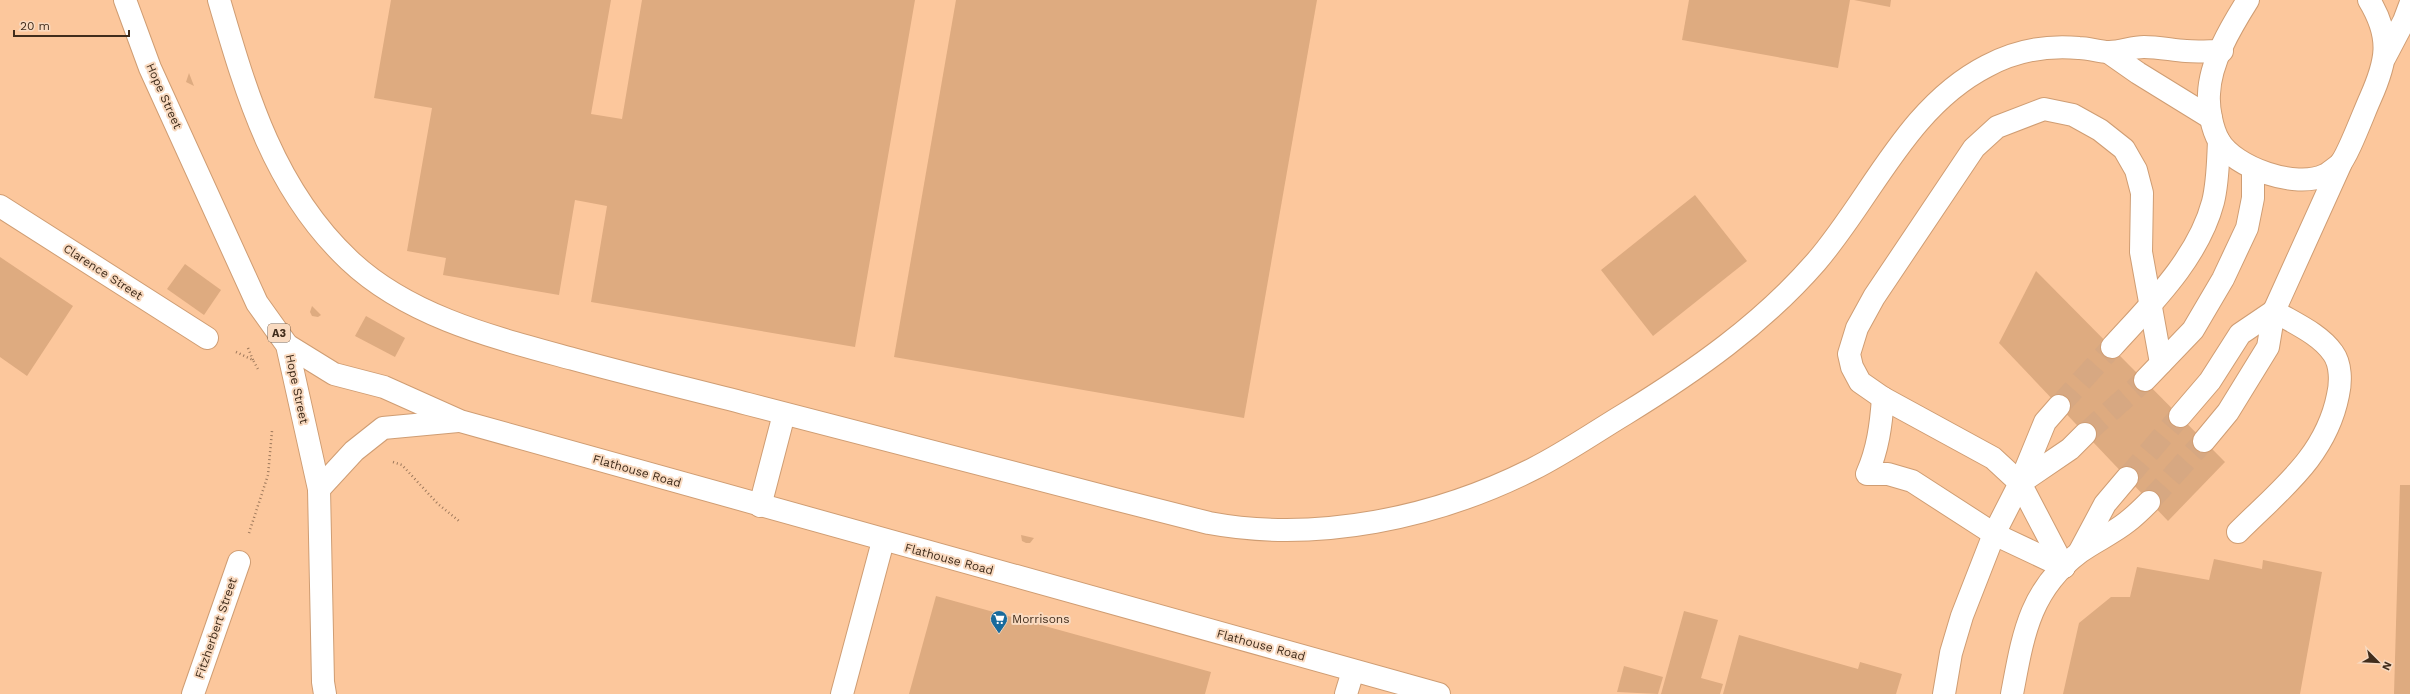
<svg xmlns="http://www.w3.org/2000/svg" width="2410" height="694" viewBox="0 0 2410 694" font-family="'Work Sans',sans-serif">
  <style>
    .building { fill: #deab80 }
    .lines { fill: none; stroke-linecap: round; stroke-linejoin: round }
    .minor-tunnel { stroke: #d7a882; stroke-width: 22; stroke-dasharray: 22 11; stroke-linecap: butt }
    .minor-casing { stroke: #cf9d73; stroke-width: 24 }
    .major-casing { stroke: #cf9d73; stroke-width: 24 }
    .path { stroke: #9d785b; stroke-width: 2.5; stroke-dasharray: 1 3; stroke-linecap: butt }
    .minor { stroke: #fff; stroke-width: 22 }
    .major { stroke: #fff; stroke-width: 22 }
    .labels { text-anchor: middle; stroke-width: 4; stroke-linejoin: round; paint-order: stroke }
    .shield { fill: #f9dac0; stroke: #78614d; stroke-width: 1 }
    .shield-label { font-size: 11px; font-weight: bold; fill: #412d1c }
    .street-label { font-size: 12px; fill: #412d1c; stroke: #f9dac0 }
    .poi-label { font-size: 12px; fill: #412d1c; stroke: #f9dac0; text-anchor: start }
  </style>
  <rect width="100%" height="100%" fill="#fcc79c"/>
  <g class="building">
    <polygon points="391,0 611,0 591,114 622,119 642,0 915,0 855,347 591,302 607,206 575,200 559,295 443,275 446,258 407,251 432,108 374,98"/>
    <polygon points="956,0 1317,0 1244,418 894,357"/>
    <polygon points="1689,0 1850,0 1838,68 1682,40"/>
    <polygon points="1854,0 1891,0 1890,7"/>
    <polygon points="189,73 194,86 186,82"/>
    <polygon points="1695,195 1747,261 1653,336 1601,270"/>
    <polygon points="0,257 73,306 27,376 0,357"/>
    <polygon points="185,264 221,290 204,315 167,289"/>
    <polygon points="2036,271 2225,462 2168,521 1999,343"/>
    <polygon points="312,306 321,315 318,317 312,316 310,312"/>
    <polygon points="366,316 405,338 395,357 355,336"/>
    <polygon points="2400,485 2410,485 2410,694 2394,694"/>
    <polygon points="1021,535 1034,538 1030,543 1026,543 1022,541"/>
    <polygon points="2214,559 2262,569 2263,560 2322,572 2300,694 2063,694 2079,623 2111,597 2130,597 2137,567 2209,580"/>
    <polygon points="936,596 1211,672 1205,694 909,694"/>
    <polygon points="1684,611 1718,620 1701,678 1723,684 1720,694 1661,694"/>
    <polygon points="1739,635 1858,669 1860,662 1902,674 1896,694 1723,694"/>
    <polygon points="1624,666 1663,677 1658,694 1617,692"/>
  </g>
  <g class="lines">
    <g class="minor-tunnel">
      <polyline points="2059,406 2112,347"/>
      <polyline points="2085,434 2145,380"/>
      <polyline points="2127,478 2180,416"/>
      <polyline points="2149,502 2204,441"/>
    </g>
    <defs>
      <g id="minor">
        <path d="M219,0C247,96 274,189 349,260C409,317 496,338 573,359C631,375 690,389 748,404C901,444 1055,484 1209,523C1317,543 1436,518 1533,469C1565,453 1595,432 1625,414C1695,371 1762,324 1816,262C1872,197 1907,107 1987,66C2015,51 2047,45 2079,48C2089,48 2099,52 2109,52C2121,52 2132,47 2144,47C2158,47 2172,50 2186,51C2198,52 2210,51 2222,51"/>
        <path d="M2248,0C2231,27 2210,62 2209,94C2208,108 2212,129 2219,141C2235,168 2296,189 2325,175C2329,173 2335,168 2339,165C2347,158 2364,112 2370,99C2387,61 2392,38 2369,0"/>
        <polyline points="2108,52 2138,73 2211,118"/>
        <polyline points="2385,57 2404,21 2410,5"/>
        <polyline points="0,206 207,338"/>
        <polyline points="287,345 334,374 384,387 460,421 1439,694"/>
        <path d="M2112,347C2150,305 2198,259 2213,202C2218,182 2218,161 2219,141"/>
        <polyline points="2145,380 2193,330 2223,279 2247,228 2253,198 2253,169"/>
        <path d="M1883,398C1881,425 1878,449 1867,474H1888L1912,481L1994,534L2064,567"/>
        <polyline points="2180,416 2210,381 2240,334 2274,311"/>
        <polyline points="2204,441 2228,412 2268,347 2274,311 2341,163"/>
        <polyline points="2020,483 2045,422 2059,406"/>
        <polyline points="319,489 354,451 383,428 458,421"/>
        <polyline points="760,506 784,414"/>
        <path d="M2238,532C2281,489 2326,456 2338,395C2341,382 2341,364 2333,353C2320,334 2294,323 2274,311"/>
        <polyline points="2080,551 2105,504 2127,478"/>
        <polyline points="2064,567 2020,483 1993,458 1883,398 1860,382 1852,367 1849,354 1857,328 1874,297 1974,148 1997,127 2044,109 2073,115 2100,130 2124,149 2136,170 2142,193 2141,252 2161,363"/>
        <polyline points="193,694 239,562"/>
        <polyline points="842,694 883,541"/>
        <polyline points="1346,694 1353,671"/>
        <polyline points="1944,694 1951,653 1962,616 1994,534 2020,483 2070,449 2085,434"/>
        <path d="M2012,694C2023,636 2029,590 2080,552C2095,541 2112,534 2127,522C2135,516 2142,509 2149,502"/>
      </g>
      <polyline id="major" points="125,0 150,68 257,303 287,345 319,489 323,682 325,694"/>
    </defs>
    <use href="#minor" class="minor-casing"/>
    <use href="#major" class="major-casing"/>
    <g class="path">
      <polyline points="248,348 253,360"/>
      <polyline points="236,352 253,360 259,371"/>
      <polyline points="393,462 402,465 438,504 459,521"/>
      <polyline points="249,533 268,475 272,431"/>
    </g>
    <use href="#minor" class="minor"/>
    <use href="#major" class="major"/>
  </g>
  <defs>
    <symbol id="supermarket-pin" viewBox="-11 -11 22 30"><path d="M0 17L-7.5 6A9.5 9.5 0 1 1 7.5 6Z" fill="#186a9c" stroke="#f9dac0"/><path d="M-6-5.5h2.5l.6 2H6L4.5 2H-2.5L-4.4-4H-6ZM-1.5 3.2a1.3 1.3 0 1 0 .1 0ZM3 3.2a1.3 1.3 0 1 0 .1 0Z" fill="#fff"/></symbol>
  </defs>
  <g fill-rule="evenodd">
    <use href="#supermarket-pin" x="989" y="609" width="20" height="27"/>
  </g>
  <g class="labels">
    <rect class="shield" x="268" y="324" width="22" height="18" rx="3"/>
    <g class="shield-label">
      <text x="279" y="337">A3</text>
    </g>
    <g class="street-label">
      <text transform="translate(164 96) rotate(66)" y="4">Hope Street</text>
      <text transform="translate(103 272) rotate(33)" y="4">Clarence Street</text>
      <text transform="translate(297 389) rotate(78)" y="4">Hope Street</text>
      <text transform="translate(637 471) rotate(16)" y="4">Flathouse Road</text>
      <text transform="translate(949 559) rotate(15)" y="4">Flathouse Road</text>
      <text transform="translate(216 628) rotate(-71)" y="4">Fitzherbert Street</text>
      <text transform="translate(1261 645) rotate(15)" y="4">Flathouse Road</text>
    </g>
    <g class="poi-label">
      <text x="1012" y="623">Morrisons</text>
    </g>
  </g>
  <g transform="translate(2378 662) rotate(114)" stroke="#f9dac0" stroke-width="3" paint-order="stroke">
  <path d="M0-3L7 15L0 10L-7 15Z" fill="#412d1c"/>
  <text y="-6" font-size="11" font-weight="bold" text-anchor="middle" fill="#412d1c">N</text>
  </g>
  <path d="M14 30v6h115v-6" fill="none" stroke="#412d1c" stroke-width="2"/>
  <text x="20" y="30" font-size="12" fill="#412d1c" stroke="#f9dac0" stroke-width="3" paint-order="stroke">20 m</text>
</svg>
